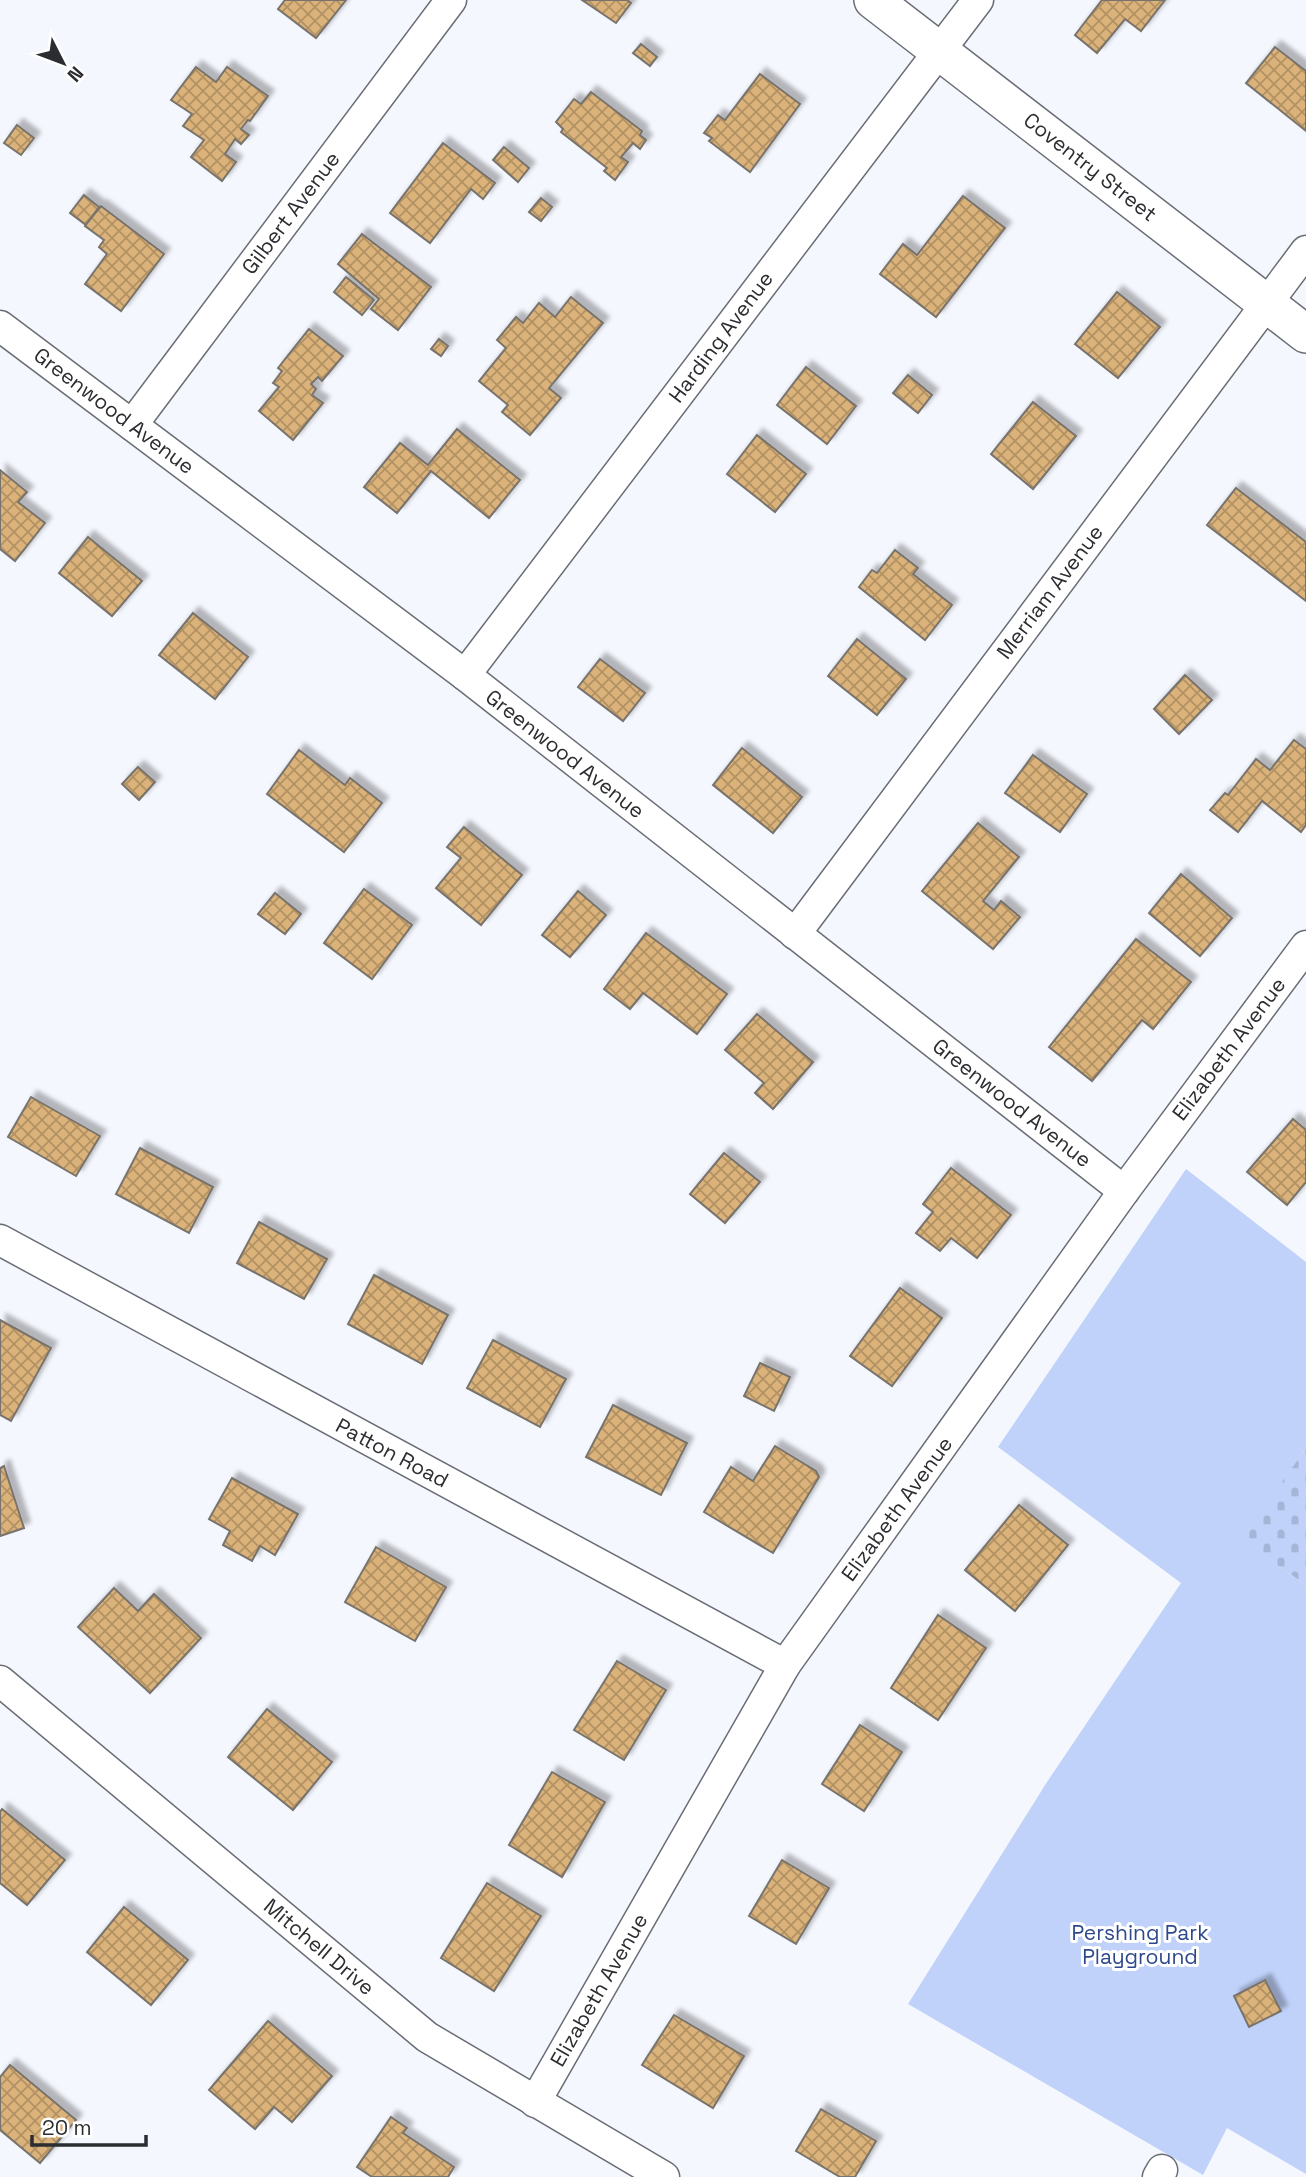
<svg xmlns="http://www.w3.org/2000/svg" width="1306" height="2177" viewBox="0 0 1306 2177" font-family="'Space Grotesk',sans-serif">
  <style>
    .green { fill: #c0d2fa }
    .cemetery { fill: url(#cemetery-stones) }
    .building { fill: url(#building-cross-hatch); stroke: #78736c; stroke-width: 2; filter: url(#shadow) }
    .lines { fill: none; stroke-linecap: round; stroke-linejoin: round }
    .minor-casing { stroke: #6a6d75; stroke-width: 33 }
    .tertiary-casing { stroke: #6a6d75; stroke-width: 40 }
    .minor { stroke: #fff; stroke-width: 30 }
    .tertiary { stroke: #fff; stroke-width: 37 }
    .labels { text-anchor: middle; stroke-width: 6; stroke-linejoin: round; paint-order: stroke }
    .street-label { font-size: 21px; fill: #2b2d30; stroke: #fff }
    .park-label { font-size: 21px; fill: #2e488c; stroke: #fff }
  </style>
  <defs>
    <pattern id="cemetery-stones" width="16" height="16" patternUnits="userSpaceOnUse" patternTransform="scale(1.75)"><rect width="16" height="16" fill="#c0d2fa"/><path d="M2 7V4a2 2 0 0 1 4 0v3zM10 15v-3a2 2 0 0 1 4 0v3z" fill="#a5b5d7"/></pattern>
    <pattern id="building-cross-hatch" width="8" height="8" patternUnits="userSpaceOnUse" patternTransform="scale(1.75)"><rect width="8" height="8" fill="#dbb279"/><path d="M0 0l8 8M0 8l8-8" fill="none" stroke="#b29164"/></pattern>
    <filter id="shadow"><feDropShadow dx="6" dy="-6" stdDeviation="2" flood-color="#0004"/></filter>
  </defs>
  <rect width="100%" height="100%" fill="#f4f7fe"/>
  <polygon class="green" points="1186,1169 1306,1262 1306,1448 1242,1540 1306,1585 1306,2174 1227,2128 1203,2175 908,2004 1047,1782 1181,1583 998,1447"/>
  <polygon class="cemetery" points="1306,1448 1306,1585 1241,1540"/>
  <g class="building">
    <polygon points="285,0 346,0 316,38 278,9"/>
    <polygon points="582,0 627,0 631,3 616,23"/>
    <polygon points="1102,0 1165,0 1141,31 1125,19 1097,53 1075,35"/>
    <polygon points="641,44 657,57 650,66 633,53"/>
    <polygon points="1275,47 1306,71 1306,131 1246,83"/>
    <polygon points="196,67 216,82 227,67 268,96 250,121 248,120 241,129 249,135 241,144 235,139 225,154 236,162 222,181 191,157 204,140 183,126 192,114 171,100"/>
    <polygon points="760,74 800,104 750,172 709,141 712,138 704,133 718,115 725,120"/>
    <polygon points="591,92 642,131 640,135 646,140 640,149 633,143 621,157 628,162 615,180 604,171 607,168 561,132 563,129 556,122 574,99 581,104"/>
    <polygon points="17,125 34,138 21,155 4,143"/>
    <polygon points="443,143 495,183 483,199 471,189 430,243 390,213"/>
    <polygon points="504,147 529,168 518,182 493,160"/>
    <polygon points="84,195 99,207 86,225 70,213"/>
    <polygon points="963,196 1005,228 936,317 880,274 903,244 917,255"/>
    <polygon points="541,198 552,207 541,221 529,212"/>
    <polygon points="101,206 164,254 121,311 85,284 107,254 99,247 104,240 85,226"/>
    <polygon points="362,234 431,287 398,330 371,309 379,299 338,264"/>
    <polygon points="346,277 374,300 362,315 334,292"/>
    <polygon points="1117,292 1160,327 1118,378 1075,344"/>
    <polygon points="571,297 603,323 549,388 561,398 530,435 502,412 508,405 479,381 506,348 497,340 516,317 523,323 539,303 555,317"/>
    <polygon points="309,329 343,356 322,381 318,377 311,384 316,389 312,395 323,403 293,440 259,411 279,387 273,383 282,371 278,368"/>
    <polygon points="439,339 448,346 441,356 431,349"/>
    <polygon points="806,367 856,406 827,444 777,405"/>
    <polygon points="908,375 932,395 918,413 893,393"/>
    <polygon points="1033,402 1076,436 1033,489 991,454"/>
    <polygon points="457,429 520,480 489,518 431,471 397,513 364,487 400,443 428,465"/>
    <polygon points="757,435 806,474 775,512 727,474"/>
    <polygon points="0,470 27,492 18,502 45,523 15,561 0,549"/>
    <polygon points="1236,488 1306,542 1306,601 1207,525"/>
    <polygon points="88,537 142,581 112,616 59,573"/>
    <polygon points="895,550 918,568 913,574 952,605 925,640 859,587 872,570 877,573"/>
    <polygon points="193,613 248,657 215,699 159,655"/>
    <polygon points="857,639 906,679 877,715 828,676"/>
    <polygon points="600,659 645,693 623,721 578,687"/>
    <polygon points="1185,675 1212,700 1179,734 1154,709"/>
    <polygon points="1294,740 1306,749 1306,825 1301,832 1262,801 1238,832 1210,810 1225,793 1228,795 1256,759 1270,770"/>
    <polygon points="742,748 802,797 773,833 713,785"/>
    <polygon points="299,750 345,785 350,778 382,803 344,852 267,794"/>
    <polygon points="1033,755 1087,794 1060,832 1005,793"/>
    <polygon points="138,767 155,782 139,800 122,784"/>
    <polygon points="978,823 1019,857 983,901 994,910 1001,901 1020,917 993,949 922,891"/>
    <polygon points="464,827 522,875 481,925 436,888 461,858 447,847"/>
    <polygon points="1181,874 1232,918 1200,956 1149,913"/>
    <polygon points="364,889 412,925 372,979 324,943"/>
    <polygon points="578,891 606,915 570,957 542,935"/>
    <polygon points="275,893 301,914 285,934 258,914"/>
    <polygon points="646,933 727,994 697,1034 643,993 630,1009 604,989"/>
    <polygon points="1136,939 1191,982 1153,1029 1142,1020 1092,1081 1049,1047"/>
    <polygon points="757,1014 813,1062 773,1109 755,1093 764,1083 725,1050"/>
    <polygon points="31,1097 100,1136 76,1176 8,1137"/>
    <polygon points="1293,1119 1306,1130 1306,1182 1287,1205 1247,1172"/>
    <polygon points="140,1148 213,1187 189,1233 116,1194"/>
    <polygon points="724,1153 760,1182 725,1223 690,1194"/>
    <polygon points="951,1168 1011,1215 977,1258 951,1238 940,1251 916,1233 933,1212 923,1204"/>
    <polygon points="259,1222 327,1259 304,1299 237,1263"/>
    <polygon points="374,1275 448,1315 422,1364 348,1324"/>
    <polygon points="900,1288 942,1318 892,1386 850,1356"/>
    <polygon points="0,1320 51,1348 11,1421 0,1415"/>
    <polygon points="493,1340 566,1379 540,1427 467,1388"/>
    <polygon points="760,1363 790,1377 774,1411 744,1396"/>
    <polygon points="613,1405 687,1443 661,1495 586,1457"/>
    <polygon points="775,1446 816,1471 819,1477 773,1553 704,1512 731,1467 753,1481"/>
    <polygon points="4,1466 24,1528 0,1536 0,1468"/>
    <polygon points="232,1478 298,1514 275,1555 260,1546 252,1561 223,1545 230,1531 209,1519"/>
    <polygon points="1019,1505 1068,1545 1015,1611 965,1570"/>
    <polygon points="376,1547 446,1587 415,1641 345,1602"/>
    <polygon points="114,1588 138,1611 154,1594 201,1638 150,1693 78,1627"/>
    <polygon points="938,1615 986,1648 938,1720 891,1688"/>
    <polygon points="617,1661 666,1690 624,1760 574,1730"/>
    <polygon points="267,1709 332,1762 293,1810 228,1757"/>
    <polygon points="860,1725 902,1752 864,1811 822,1784"/>
    <polygon points="552,1772 605,1802 562,1877 509,1845"/>
    <polygon points="2,1809 65,1860 27,1905 0,1883 0,1812"/>
    <polygon points="782,1860 829,1888 796,1944 749,1916"/>
    <polygon points="487,1883 541,1916 494,1991 441,1958"/>
    <polygon points="124,1907 188,1960 151,2005 87,1952"/>
    <polygon points="1265,1980 1281,2011 1249,2027 1234,1996"/>
    <polygon points="674,2015 744,2056 713,2108 642,2065"/>
    <polygon points="268,2021 332,2076 292,2122 274,2107 255,2129 209,2090"/>
    <polygon points="10,2065 76,2120 40,2163 0,2130 0,2077"/>
    <polygon points="821,2109 876,2141 855,2177 840,2177 796,2151"/>
    <polygon points="391,2117 407,2128 403,2133 454,2167 448,2177 372,2177 357,2167"/>
  </g>
  <g class="lines">
    <defs>
      <g id="minor">
        <polyline points="0,326 465,675 1124,1191"/>
        <polyline points="132,425 451,0"/>
        <polyline points="465,675 978,0"/>
        <polyline points="795,934 1306,251"/>
        <polyline points="0,1240 785,1665"/>
        <polyline points="0,1681 427,2037 664,2177"/>
        <polyline points="535,2102 785,1665 1124,1191 1306,946"/>
        <polyline points="1158,2177 1162,2170"/>
      </g>
      <polyline id="tertiary" points="873,0 1306,334"/>
    </defs>
    <use href="#minor" class="minor-casing"/>
    <use href="#tertiary" class="tertiary-casing"/>
    <use href="#minor" class="minor"/>
    <use href="#tertiary" class="tertiary"/>
  </g>
  <g class="labels">
    <g class="street-label">
      <text transform="translate(1090 167) rotate(38)" y="7">Coventry Street</text>
      <text transform="translate(291 213) rotate(-53)" y="7">Gilbert Avenue</text>
      <text transform="translate(721 337) rotate(-53)" y="7">Harding Avenue</text>
      <text transform="translate(114 411) rotate(37)" y="7">Greenwood Avenue</text>
      <text transform="translate(1050 592) rotate(-53)" y="7">Merriam Avenue</text>
      <text transform="translate(565 754) rotate(38)" y="7">Greenwood Avenue</text>
      <text transform="translate(1229 1049) rotate(-53)" y="7">Elizabeth Avenue</text>
      <text transform="translate(1012 1103) rotate(38)" y="7">Greenwood Avenue</text>
      <text transform="translate(392 1453) rotate(28)" y="7">Patton Road</text>
      <text transform="translate(897 1509) rotate(-54)" y="7">Elizabeth Avenue</text>
      <text transform="translate(319 1947) rotate(40)" y="7">Mitchell Drive</text>
      <text transform="translate(599 1990) rotate(-60)" y="7">Elizabeth Avenue</text>
    </g>
    <g class="park-label">
      <text x="1140" y="1940">Pershing Park<tspan x="1140" dy="24">Playground</tspan></text>
    </g>
  </g>
  <g transform="translate(63 63) rotate(132)" stroke="#ffffff" stroke-width="5" paint-order="stroke">
  <path d="M0-5L12 26L0 18L-12 26Z" fill="#2b2d30"/>
  <text y="-10" font-size="19" font-weight="bold" text-anchor="middle" fill="#2b2d30">N</text>
  </g>
  <path d="M32 2135v10h114v-10" fill="none" stroke="#2b2d30" stroke-width="3.5"/>
  <text x="42" y="2135" font-size="21" fill="#2b2d30" stroke="#ffffff" stroke-width="5" paint-order="stroke">20 m</text>
</svg>
